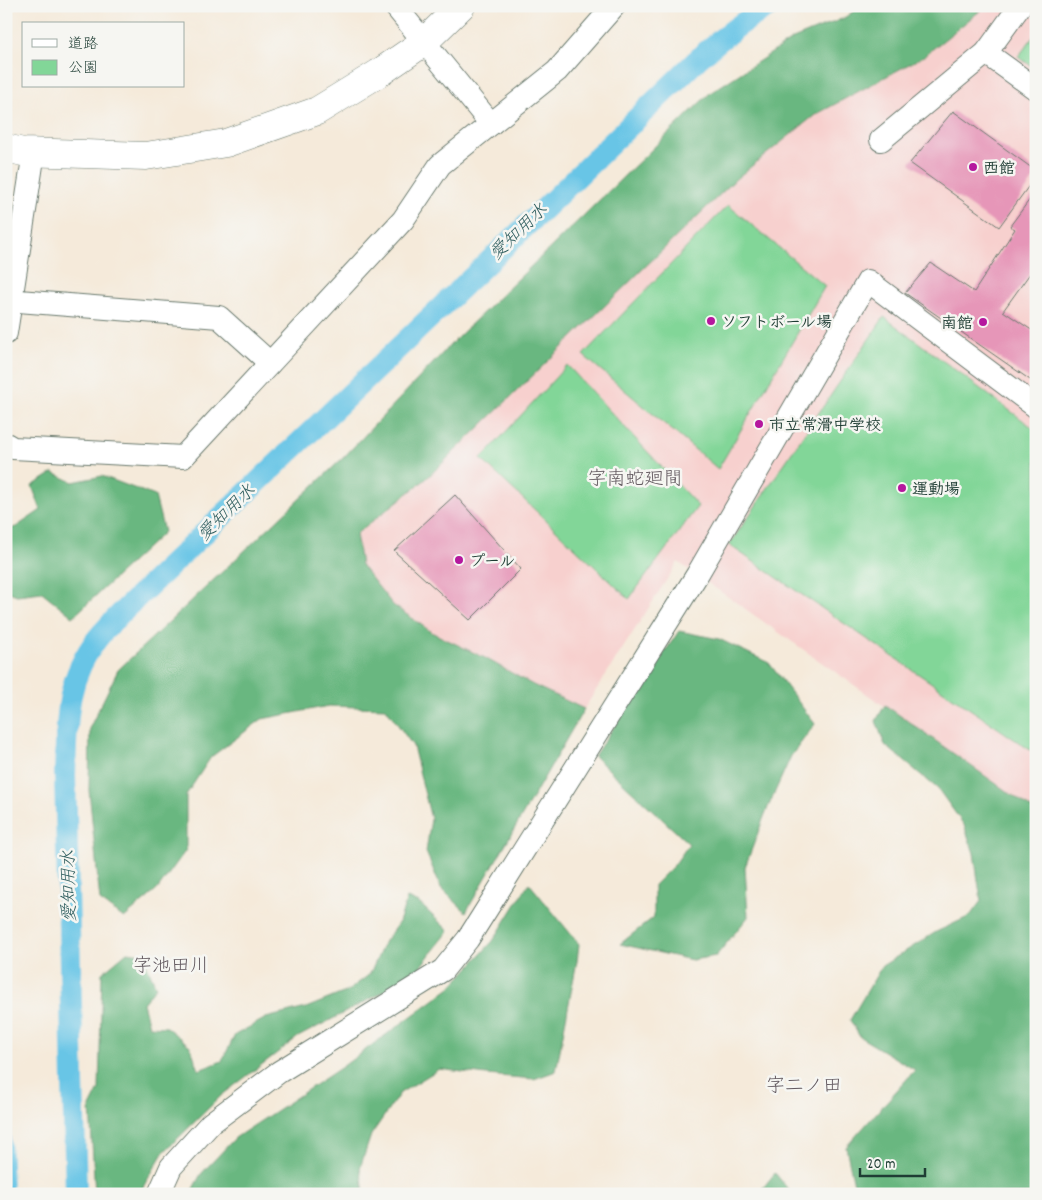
<svg xmlns="http://www.w3.org/2000/svg" width="1042" height="1200" viewBox="0 0 1042 1200" font-family="Dekko,'Klee One',sans-serif">
  <style>
    .built { fill: #f7d0ce }
    .green { fill: #82d698; stroke: #508a66 }
    .forest { fill: #69b780; stroke: #447a5a }
    .lines { fill: none; stroke-linecap: round; stroke-linejoin: round }
    .stream { stroke: #68c5e6; stroke-width: 6 }
    .canal { stroke: #68c5e6; stroke-width: 22 }
    .building { fill: #e696b8 }
    .minor-casing { stroke: #6a7a6e; stroke-width: 24 }
    .tertiary-casing { stroke: #6a7a6e; stroke-width: 29 }
    .minor { stroke: #fff; stroke-width: 22 }
    .tertiary { stroke: #fff; stroke-width: 28 }
    .poi-dot { fill: #b5179e; stroke: #f6f6f2; stroke-width: 2 }
    .labels { text-anchor: middle; stroke-width: 5; stroke-linejoin: round; paint-order: stroke }
    .poi-label { font-size: 16px; font-weight: bold; fill: #1f3d34; stroke: #f6f6f2; text-anchor: start }
    .water-label { font-size: 18px; font-style: italic; fill: #315f60; stroke: #f6f6f2 }
    .quarter-label { font-size: 19px; fill: #655c62; stroke: #f6f6f2 }
  </style>
  <rect width="100%" height="100%" fill="#f6f6f2"/>
  <filter id="ink" filterUnits="userSpaceOnUse"><feTurbulence type="fractalNoise" baseFrequency=".02" numOctaves="2"/><feDisplacementMap in="SourceGraphic" scale="10" xChannelSelector="R" yChannelSelector="G"/><feConvolveMatrix kernelMatrix="1 2 1 2 8 2 1 2 1" color-interpolation-filters="sRGB"/></filter>
  <filter id="wash" filterUnits="userSpaceOnUse"><feTurbulence type="fractalNoise" baseFrequency=".0096" numOctaves="4" result="noise"/><feDisplacementMap in="SourceGraphic" scale="20" xChannelSelector="R" yChannelSelector="G"/><feGaussianBlur stdDeviation="1.12" result="paint"/><feColorMatrix in="noise" values="0 0 0 0 0 0 0 0 0 0 0 0 0 0 0 0 0 1.4 0 .05"/><feComposite in="paint" operator="in"/></filter>
  <g filter="url(#wash)">
    <rect width="100%" height="100%" fill="#f5eada"/>
    <polygon class="built" points="986,6 1036,6 1036,812 678,562 584,709 533,685 485,658 433,633 393,605 361,565 356,534 426,479 737,178 815,115 924,56"/>
    <g class="green">
      <polygon points="1036,33 1036,69 1018,57"/>
      <polygon points="728,205 825,286 718,469 583,355"/>
      <polygon points="884,317 1036,430 1036,754 729,545"/>
      <polygon points="567,365 698,506 629,599 481,459"/>
    </g>
    <g class="forest">
      <polygon points="861,6 986,6 924,56 815,115 737,178 426,479 356,534 361,565 393,605 433,633 485,658 533,685 584,709 466,912 441,888 426,852 431,819 413,746 386,708 329,706 262,719 211,757 186,795 186,850 157,890 124,918 100,901 89,790 90,727 118,670 344,457 455,340 710,93 793,39 844,18"/>
      <polygon points="53,473 73,482 102,476 155,496 164,532 73,617 42,592 17,595 6,591 6,530 16,527 41,510 32,486"/>
      <polygon points="679,631 719,639 769,663 815,724 791,756 765,814 745,867 748,917 716,956 692,960 620,944 654,917 654,885 675,864 689,844 594,756"/>
      <polygon points="885,705 1036,812 1036,1194 856,1194 846,1147 915,1070 860,1037 850,1020 882,966 936,932 970,916 981,901 974,853 964,825 938,789 885,745 876,721"/>
      <polygon points="529,883 579,944 577,961 556,1071 534,1079 487,1075 439,1069 400,1093 371,1135 360,1168 364,1190 358,1194 190,1194 201,1174 235,1138 342,1067 450,988 493,941"/>
      <polygon points="407,898 419,903 449,931 416,972 380,994 298,1037 222,1095 163,1153 142,1189 141,1194 95,1194 90,1107 99,1089 102,973 127,952 142,954 156,987 143,1003 149,1026 166,1027 190,1046 199,1070 222,1061 235,1035 266,1018 306,1008 348,991 370,974 385,941 399,922"/>
      <polygon points="775,1173 792,1194 758,1194"/>
    </g>
    <g class="lines">
      <polyline class="stream" points="6,1087 10,1194"/>
      <path class="canal" d="M76,1194L65,775C67,725 64,681 97,639C106,628 116,618 126,608L549,204L697,60C720,39 742,21 770,6"/>
    </g>
    <g id="blocks">
      <g class="building">
        <polygon points="953,111 1036,171 1036,176 999,227 910,163"/>
        <polygon points="1036,191 1036,265 1003,311 1036,333 1036,384 905,293 931,263 974,292 1015,229 1010,226"/>
        <polygon points="455,495 521,569 470,620 394,551"/>
      </g>
    </g>
  </g>
  <g filter="url(#ink)">
    <use href="#blocks" fill-opacity="0" stroke="#6a7a6e" stroke-width="1"/>
    <g class="lines">
      <defs>
        <g id="minor">
          <polyline points="395,6 491,124"/>
          <polyline points="986,53 1036,89"/>
          <polyline points="881,140 986,53 1020,6"/>
          <polyline points="6,300 219,317 270,363"/>
          <polyline points="6,333 34,152"/>
          <polyline points="6,444 13,448 183,457 403,220 440,165 557,71 614,6"/>
          <polyline points="159,1194 171,1167 211,1123 279,1072 443,970 468,939 697,575 868,281 1036,407"/>
        </g>
        <polyline id="tertiary" points="6,148 23,152 146,156 226,143 317,111 379,73 424,42 461,6"/>
      </defs>
      <use href="#minor" class="minor-casing"/>
      <use href="#tertiary" class="tertiary-casing"/>
      <use href="#minor" class="minor"/>
      <use href="#tertiary" class="tertiary"/>
    </g>
  </g>
  <g class="poi-dot">
    <circle cx="973" cy="167" r="5"/>
    <circle cx="711" cy="321" r="5"/>
    <circle cx="983" cy="322" r="5"/>
    <circle cx="759" cy="424" r="5"/>
    <circle cx="902" cy="488" r="5"/>
    <circle cx="459" cy="560" r="5"/>
  </g>
  <g class="labels">
    <g class="poi-label">
      <text x="983" y="173">西館</text>
      <text x="721" y="327">ソフトボール場</text>
      <text x="973" y="328" text-anchor="end">南館</text>
      <text x="769" y="430">市立常滑中学校</text>
      <text x="912" y="494">運動場</text>
      <text x="469" y="566">プール</text>
    </g>
    <g class="water-label">
      <text transform="translate(518 231) rotate(-44)" y="6">愛知用水</text>
      <text transform="translate(226 512) rotate(-44)" y="6">愛知用水</text>
      <text transform="translate(68 886) rotate(-91)" y="6">愛知用水</text>
    </g>
    <g class="quarter-label">
      <text x="635" y="484">字南蛇廻間</text>
      <text x="171" y="971">字池田川</text>
      <text x="804" y="1091">字二ノ田</text>
    </g>
  </g>
  <rect width="1042" height="1200" fill="none" stroke="#f6f6f2" stroke-width="25"/>
  <rect x="22" y="22" width="162" height="65" fill="#f6f6f2" stroke="#a0aca6"/>
  <rect x="32" y="39" width="25" height="8" fill="#ffffff" stroke="#a0aca6"/>
  <text x="68" y="48" font-size="15" fill="#1f3d34">道路</text>
  <rect x="32" y="60" width="25" height="15" fill="#82d698" stroke="#a0aca6"/>
  <text x="68" y="72" font-size="15" fill="#1f3d34">公園</text>
  <path d="M860 1168v8h65v-8" fill="none" stroke="#1f3d34" stroke-width="2.5"/>
  <text x="867" y="1168" font-size="15" fill="#1f3d34" stroke="#f6f6f2" stroke-width="4" paint-order="stroke">20 m</text>
</svg>
